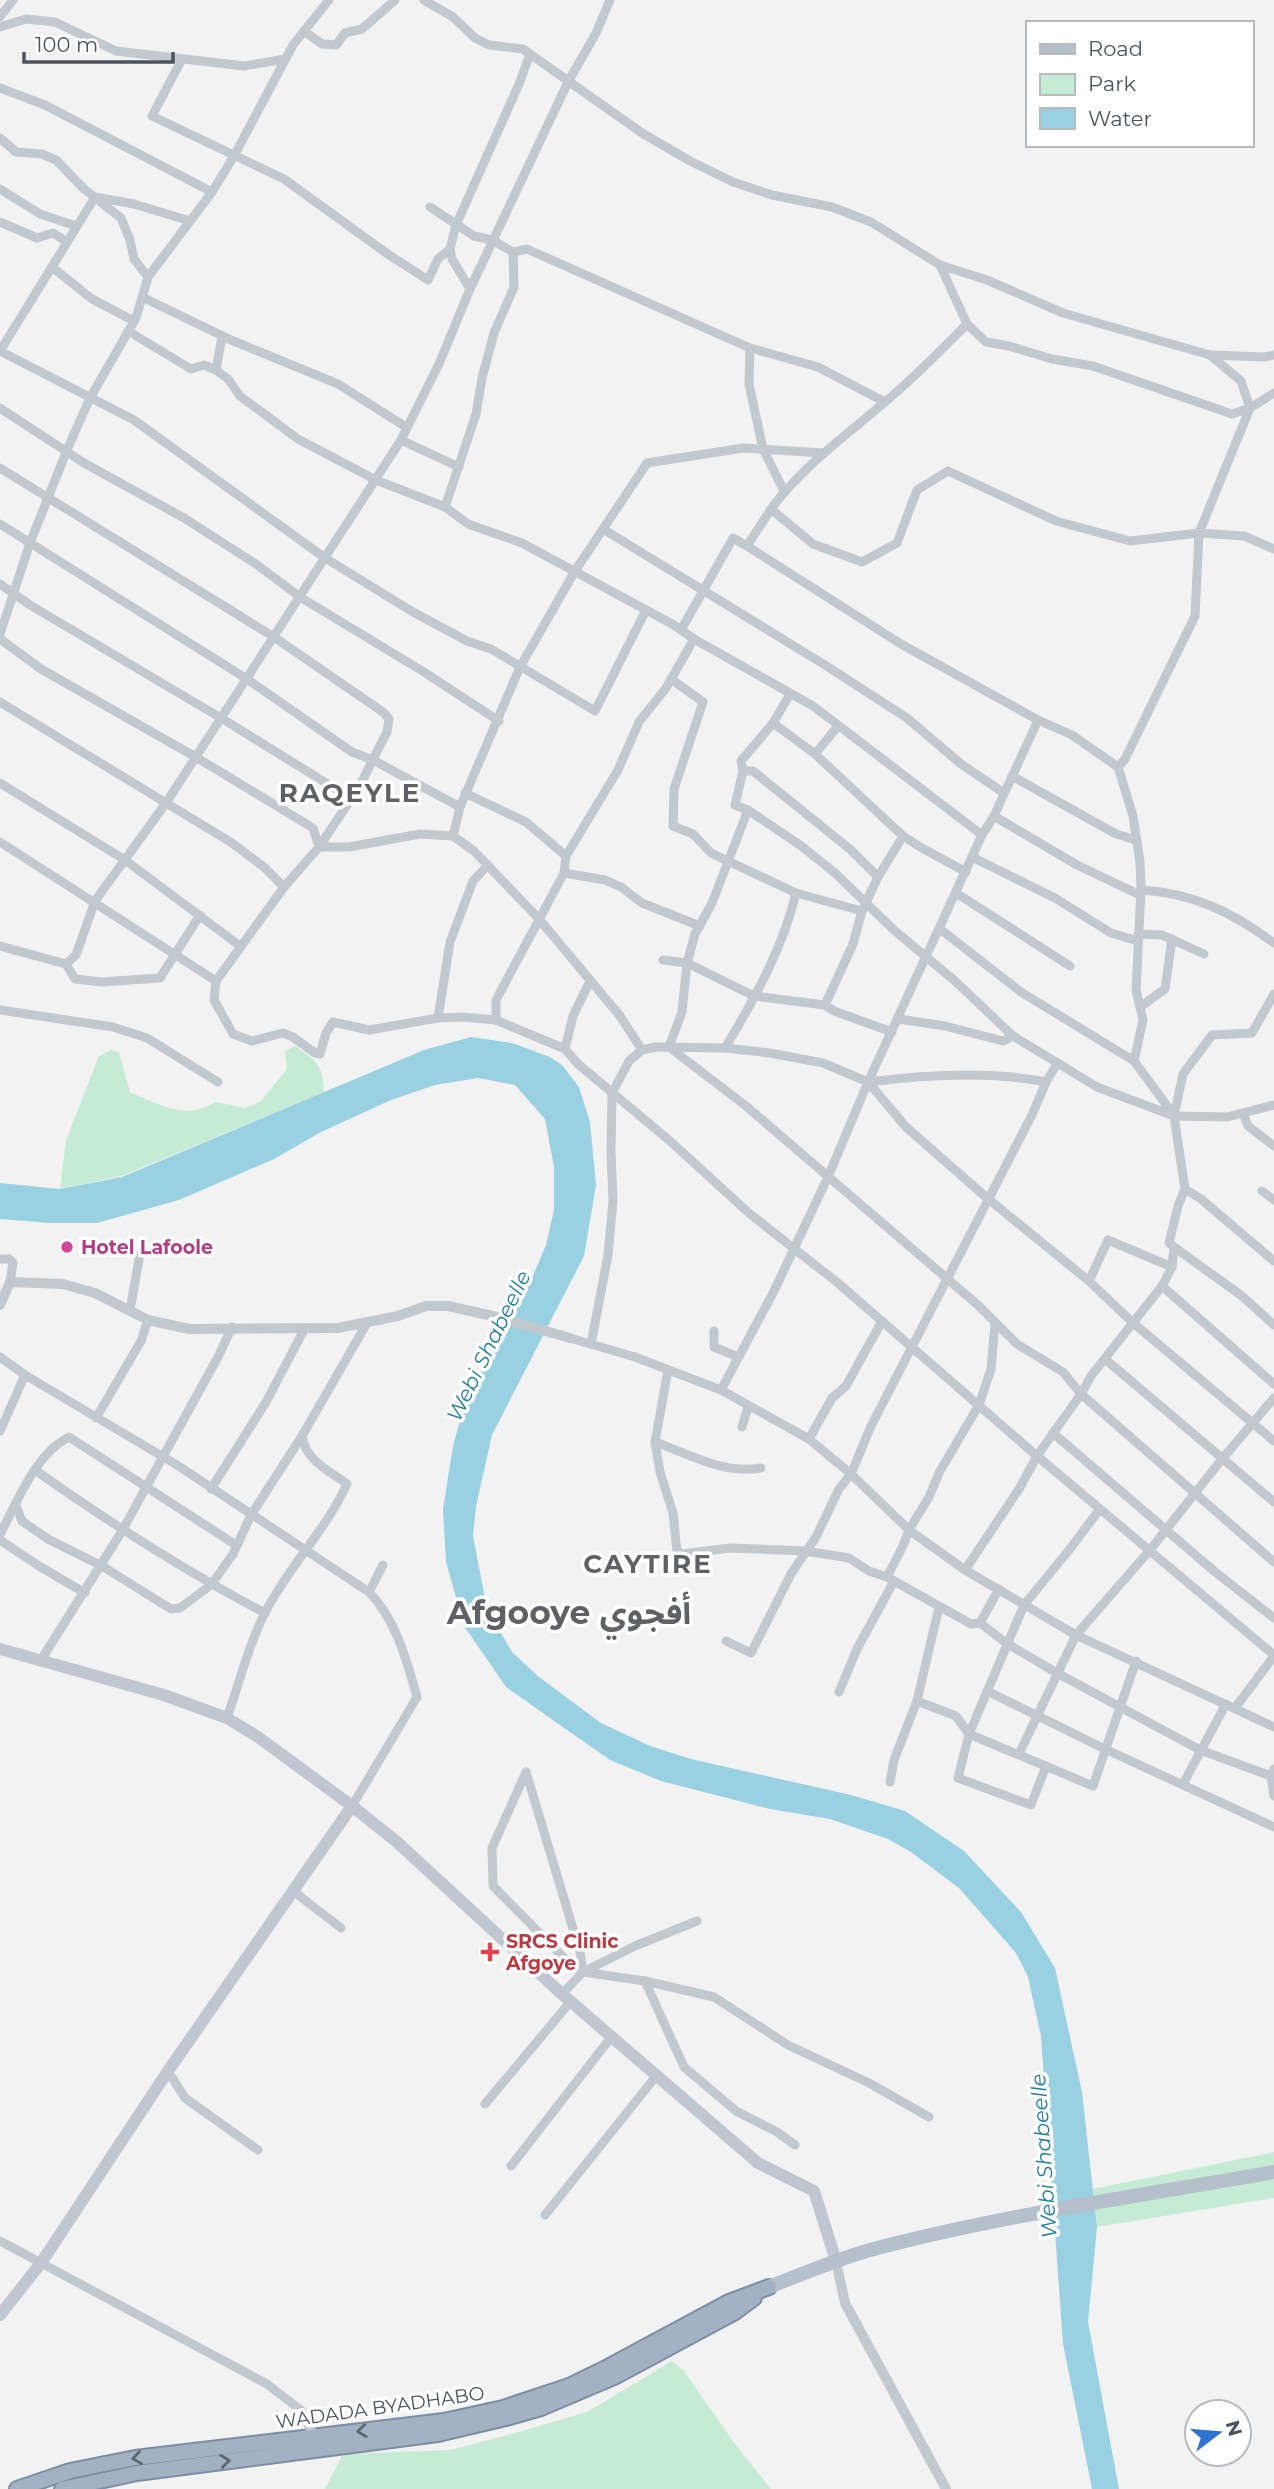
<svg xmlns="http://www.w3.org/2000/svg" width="1274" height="2489" viewBox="0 0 1274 2489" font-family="Montserrat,'Noto Sans Arabic',sans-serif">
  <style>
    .green { fill: #c6ebd5 }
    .water { fill: #99d1e2 }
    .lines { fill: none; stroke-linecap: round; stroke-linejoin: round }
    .trunk-casing { stroke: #7b8ea5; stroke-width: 18 }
    .minor { stroke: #c1c8ce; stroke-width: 9 }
    .tertiary { stroke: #c1c8ce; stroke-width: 10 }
    .secondary { stroke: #c0c7d0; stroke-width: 12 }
    .primary { stroke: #b5c0cc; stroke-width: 14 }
    .trunk { stroke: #a2b2c2; stroke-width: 14 }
    .oneway { stroke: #5c6770 }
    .hotel-dot { fill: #d1479c; stroke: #fff; stroke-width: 2.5 }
    .health-dot { fill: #e0444e; stroke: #fff; stroke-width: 2.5 }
    .labels { text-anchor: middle; stroke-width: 7; stroke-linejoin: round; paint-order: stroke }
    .hotel-label { font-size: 19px; font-weight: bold; fill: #b23c85; stroke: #fff; text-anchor: start }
    .health-label { font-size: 19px; font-weight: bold; fill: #be3a42; stroke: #fff; text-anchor: start }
    .street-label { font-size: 19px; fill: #4b545c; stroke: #fff }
    .water-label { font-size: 21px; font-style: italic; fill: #1f7f9c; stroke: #fff }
    .district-label { font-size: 26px; font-weight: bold; letter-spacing: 2px; fill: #5f6165; stroke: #fff }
    .town-label { font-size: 33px; font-weight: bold; fill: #5f6165; stroke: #fff }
  </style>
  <rect width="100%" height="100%" fill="#f3f2f2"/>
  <g class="green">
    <path d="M295,1046C317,1061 323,1065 324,1092L122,1176L60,1189L66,1140L99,1056L111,1050L119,1052L130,1092C158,1104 186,1121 215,1102L245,1108L261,1101L287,1069L285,1051Z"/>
    <polygon points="1274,2152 1274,2198 1097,2227 1093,2189"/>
    <polygon points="672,2361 684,2371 735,2444 771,2489 325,2489 343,2454 451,2450 515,2433 587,2412"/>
  </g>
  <polygon class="water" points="471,1037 512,1043 550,1057 562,1065 579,1087 590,1122 596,1185 584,1256 492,1435 476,1506 473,1536 487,1609 512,1652 539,1677 601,1723 650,1746 691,1759 851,1795 905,1811 964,1851 1021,1912 1055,1968 1082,2092 1097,2227 1088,2322 1119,2489 1092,2489 1063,2344 1041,2036 1028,1977 1016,1953 959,1888 911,1852 888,1839 830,1819 770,1809 661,1781 610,1760 506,1687 464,1626 446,1562 443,1509 453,1446 462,1414 478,1377 525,1294 546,1245 554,1210 554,1167 545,1119 515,1085 478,1078 435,1085 391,1100 321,1132 274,1159 179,1200 97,1223 50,1223 0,1219 0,1183 60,1189 122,1177 424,1050"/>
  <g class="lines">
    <defs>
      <g id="trunk">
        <polyline points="17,2489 70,2471 135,2458 444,2421 503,2408 569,2386 608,2367 729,2302 769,2287"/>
        <polyline points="62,2489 137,2473 438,2434 506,2418 541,2408 614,2377 735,2312 754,2298"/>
      </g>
    </defs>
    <use href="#trunk" class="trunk-casing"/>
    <g class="minor">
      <polyline points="424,0 453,17 475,38 489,45 523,49 642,133 690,161 733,182 772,195 832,207 871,222 940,265 987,280 1063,313 1210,355 1265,357 1274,355"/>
      <polyline points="0,17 13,0"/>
      <polyline points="0,27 26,19 55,22 116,51 244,66 285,59"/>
      <polyline points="304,31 322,44 336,45 345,33 362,29 395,0"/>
      <polyline points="182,59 152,116 284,179 389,255 428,280 438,259 450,249"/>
      <polyline points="0,88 45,105 212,192"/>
      <polyline points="0,138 16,152 42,154 56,160 84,189 121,218 130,240 134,259 148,277"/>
      <polyline points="0,189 40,214 76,226"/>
      <polyline points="430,207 474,236 492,240 513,252 527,249 750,348 818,367 885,402"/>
      <polyline points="0,222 37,238 53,233 67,242"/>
      <polyline points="940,265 967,324 986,342 1009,346 1052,359 1093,366 1232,414 1250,408 1274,393"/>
      <polyline points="52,267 92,299 134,321"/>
      <polyline points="470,289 568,82 596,33 610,0"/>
      <polyline points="142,297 231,340 338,384 406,427"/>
      <path d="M967,324C940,351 914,378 885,402C845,436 802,467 771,509L813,544L862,562L897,543L917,490L948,471L1056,521L1130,541L1199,533L1244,536L1274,549"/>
      <polyline points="128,331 191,369 204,365 216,370"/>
      <polyline points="222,336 216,370 228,379 240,396 298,439 376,480 445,507 468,524 522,543 674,625 694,639 813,706 982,835"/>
      <polyline points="750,348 749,384 763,449 784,491"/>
      <polyline points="0,351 134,420 325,558 413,612 467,641 491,649 595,711 646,610"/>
      <polyline points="0,351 95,197 134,204 190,221"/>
      <polyline points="0,408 84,463 184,518 256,564 300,597 424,672 499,721"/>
      <polyline points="401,440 459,467"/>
      <polyline points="0,468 274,637 383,712 389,719 387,732 359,787 319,847 284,887 216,981 214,1000 233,1034 252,1041 283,1033 293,1037 315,1053 320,1054 326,1033 333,1022 369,1030 438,1018 462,1017 496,1020 565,1049 578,1064 670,1141 750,1214 838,1283 1037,1456 1274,1655"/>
      <polyline points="445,507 476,414 482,378 494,333 514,287 513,252"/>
      <polyline points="771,509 747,546 901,644 1038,720 1072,735 1118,767 1133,816 1140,862 1141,890 1136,990 1143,1020 1134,1061 1173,1114"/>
      <polyline points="0,524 247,679 352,752 373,760 460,807"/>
      <polyline points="603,529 825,665 907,718 961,764 1004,793"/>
      <polyline points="0,584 30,605 221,718 352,799"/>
      <polyline points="681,630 733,538 747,546"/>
      <polyline points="0,634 30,543 67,450 90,398 136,318 148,277 212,192 234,156 293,45 329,0"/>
      <polyline points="0,639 41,669 194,756 313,828 319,847 349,847 420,834 453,836 474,851 539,919 620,1016 642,1050"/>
      <polyline points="671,679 703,702 674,789 673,826 693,834 711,853 796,893 862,911"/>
      <polyline points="0,702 232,843 265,868 284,887"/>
      <polyline points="773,723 815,754 903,836 922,848 966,872"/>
      <polyline points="815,754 838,726"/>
      <polyline points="1118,767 1125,759 1195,616 1199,533 1250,408 1241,381 1210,355"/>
      <polyline points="743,771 741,761 773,723 790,694"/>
      <polyline points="1012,776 1116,834 1136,840"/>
      <polyline points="0,783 125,860 240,946"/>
      <polyline points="465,793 526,822 566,856"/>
      <polyline points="748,810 735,805 743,771 753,771 851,850 878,877"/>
      <polyline points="994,816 1077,865 1140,895"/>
      <polyline points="453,836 460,807 520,667 575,571 647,463 743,448 823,453"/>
      <polyline points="0,842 216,981"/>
      <polyline points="972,857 1055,898 1111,933 1138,941"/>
      <polyline points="564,873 605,880 621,887 642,903 700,926"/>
      <path d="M1141,890C1193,893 1232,912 1274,943"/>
      <polyline points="956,893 1070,966"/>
      <polyline points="940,929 1021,992 1134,1061"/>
      <polyline points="1138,934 1162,935 1204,954"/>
      <polyline points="0,946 66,964 76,955 95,901 166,803 401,440 439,364 470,289 452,259 450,249 456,225 519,84 530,54"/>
      <polyline points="663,960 687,963 754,996 825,1005 834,1011 892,1032"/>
      <polyline points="66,964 75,979 102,982 160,978 200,915"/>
      <polyline points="825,1005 853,944 862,911 878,877 903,836"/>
      <polyline points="1140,1007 1165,989 1172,939"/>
      <polyline points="0,1010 113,1027 147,1038 218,1082"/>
      <polyline points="438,1018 450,942 473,881 488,865"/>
      <polyline points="899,1019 945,1026 1003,1041 1013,1036"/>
      <polyline points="496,1020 496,1000 564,873 566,856 618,770 639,722 666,688 694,639"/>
      <path d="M725,1048C754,1000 783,948 796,893"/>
      <polyline points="565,1049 573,1016 590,981"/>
      <path d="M868,1082C923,1075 992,1071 1046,1082"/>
      <polyline points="1274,1105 1227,1117 1174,1116 1097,1087 1013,1036 955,981 895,931 835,873 800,845 748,810 712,903 695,934 687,963 682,1012 669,1047 746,1106 979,1306 1017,1344 1063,1372 1081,1394 1274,1562"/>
      <polyline points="1243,1113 1248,1126 1274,1146"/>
      <polyline points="1185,1189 1201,1199 1274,1261"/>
      <polyline points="1262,1191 1274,1200"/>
      <polyline points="1174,1247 1242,1296 1274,1325"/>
      <polyline points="0,1259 9,1259 13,1263 10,1282"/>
      <polyline points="1089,1281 1108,1240 1172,1267"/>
      <polyline points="1162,1286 1274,1384"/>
      <polyline points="130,1310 140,1254"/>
      <polyline points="714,1331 714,1347 738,1357"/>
      <polyline points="570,1338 635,1357 721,1390 809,1439 851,1474 909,1530 965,1570 1076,1635 1274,1727"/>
      <polyline points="591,1344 608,1255 613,1201 611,1152 612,1093 629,1061 642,1050 656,1047 725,1048 770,1053 823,1063 868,1082 906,1127 987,1198 1089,1281 1132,1322 1274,1441"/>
      <path d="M0,1357L25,1375L177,1465L369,1592C396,1619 407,1662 417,1697L352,1806"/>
      <polyline points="1105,1359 1274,1502"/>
      <polyline points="668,1370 655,1442 660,1472 673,1513 677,1551 682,1554 730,1548 805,1551 849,1558 869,1571 887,1577 971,1624 980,1623 999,1589"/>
      <polyline points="721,1390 773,1293 828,1177 868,1082 982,835 994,816 1038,720"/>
      <polyline points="96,1418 141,1341 148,1320"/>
      <polyline points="742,1427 748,1407"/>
      <polyline points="0,1431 25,1375"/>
      <polyline points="1053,1433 1214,1571 1274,1618"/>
      <polyline points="809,1439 832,1398 846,1386 882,1321"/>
      <path d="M655,1442C689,1454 725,1475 761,1468"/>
      <path d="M35,1470C110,1523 183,1570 265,1613"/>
      <polyline points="211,1489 266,1402 305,1328"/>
      <polyline points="16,1506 22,1521 48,1539 102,1566 171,1609 180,1608 211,1585 233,1554 251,1515 302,1436 367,1323"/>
      <path d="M0,1534C18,1501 35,1454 69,1437L236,1545"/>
      <polyline points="0,1540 39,1566 85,1593"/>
      <polyline points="965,1570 1019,1489 1037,1456 1081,1394 1091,1376 1162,1286 1172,1267 1174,1247 1169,1243 1178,1206 1185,1189 1174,1116 1183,1074 1212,1035 1252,1033 1274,994"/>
      <polyline points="887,1577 903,1546 909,1530 929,1497 940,1471 979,1405 991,1369 995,1323"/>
      <polyline points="369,1592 383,1565"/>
      <polyline points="980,1623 1006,1643 1057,1673 1200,1750 1271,1776"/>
      <polyline points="726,1641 751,1653 791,1574 816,1537 839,1489 851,1474 871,1426 1032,1115 1046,1082 1057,1064"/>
      <polyline points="41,1660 122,1531 218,1357 232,1327"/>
      <polyline points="987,1691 1105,1749 1274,1827"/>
      <polyline points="839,1692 857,1649 894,1581"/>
      <polyline points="917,1701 956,1716 969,1734 1093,1786 1136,1661"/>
      <polyline points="1235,1708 1274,1656"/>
      <path d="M227,1718C239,1684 249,1643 266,1611C289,1566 326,1530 347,1484C328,1470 306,1461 302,1436"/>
      <polyline points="1019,1754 1076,1635 1150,1550 1222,1459 1274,1398"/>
      <polyline points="1046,1766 1031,1805 958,1778 969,1734 1024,1605 1069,1550 1100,1509"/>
      <polyline points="1274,1769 1271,1776 1274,1796"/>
      <polyline points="526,1772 492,1848 493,1886 567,1961 583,1972 645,1981 684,2067 736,2111 777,2132 795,2145"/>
      <polyline points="526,1772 580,1952 583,1972"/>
      <polyline points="890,1782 894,1760 917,1701 939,1607"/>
      <polyline points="1183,1784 1226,1704"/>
      <polyline points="293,1891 341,1928"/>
      <polyline points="645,1981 714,1997 788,2045 869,2083 929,2117"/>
      <polyline points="562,1994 583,1972 635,1946 697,1921"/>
      <polyline points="168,2071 185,2098 258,2150"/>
      <polyline points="485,2104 571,2001"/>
      <polyline points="511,2166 612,2036"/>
      <polyline points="545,2215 657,2075"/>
      <polyline points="0,2241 267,2384 302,2411 314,2437"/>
    </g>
    <g class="tertiary">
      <polyline points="0,1305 10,1282 63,1284 95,1293 148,1320 189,1329 338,1328 398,1316 426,1306 448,1306 493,1316 570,1338"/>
      <polyline points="836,2261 845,2303 946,2489"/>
    </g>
    <g class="secondary">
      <polyline points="0,1649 164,1695 227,1718 258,1737 352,1806 397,1842 562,1994 758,2163 814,2191 836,2261"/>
      <polyline points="0,2315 41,2263 168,2071 352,1806"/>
    </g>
    <path class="primary" d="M769,2287C802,2274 835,2260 870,2250C1002,2215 1139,2196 1274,2172"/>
    <use href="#trunk" class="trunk"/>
  </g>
  <defs><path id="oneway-chevron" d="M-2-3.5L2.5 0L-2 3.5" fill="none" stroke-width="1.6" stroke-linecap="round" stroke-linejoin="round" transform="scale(1.75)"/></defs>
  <g class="oneway">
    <use href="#oneway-chevron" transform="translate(362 2431) rotate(173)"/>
    <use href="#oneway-chevron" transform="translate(137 2458) rotate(172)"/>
    <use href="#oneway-chevron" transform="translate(225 2461) rotate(-7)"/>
  </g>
  <circle class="hotel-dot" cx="67" cy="1247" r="7"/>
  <path class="health-dot" d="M486.5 1941.5h7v7h7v7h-7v7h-7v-7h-7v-7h7z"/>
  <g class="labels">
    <g class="hotel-label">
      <text x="81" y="1254">Hotel Lafoole</text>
    </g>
    <g class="health-label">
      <text x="506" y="1948">SRCS Clinic<tspan x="506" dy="22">Afgoye</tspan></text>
    </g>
    <g class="street-label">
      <text transform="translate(380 2407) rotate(-8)" y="7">WADADA BYADHABO</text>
    </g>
    <g class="water-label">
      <text transform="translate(489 1346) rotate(-64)" y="7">Webi Shabeelle</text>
      <text transform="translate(1044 2156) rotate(-94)" y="7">Webi Shabeelle</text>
    </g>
    <g class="district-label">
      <text x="350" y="802">RAQEYLE</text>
      <text x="648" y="1573">CAYTIRE</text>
    </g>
    <g class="town-label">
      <text x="569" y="1624">Afgooye أفجوي</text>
    </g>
  </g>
  <rect x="1026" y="21" width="228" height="126" fill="#ffffff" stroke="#b7bbbe" stroke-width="2"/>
  <rect x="1040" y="44" width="35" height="10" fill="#b5c0cc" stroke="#b7bbbe" stroke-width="2"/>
  <text x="1088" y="56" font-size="21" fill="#4b545c">Road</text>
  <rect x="1040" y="74" width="35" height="21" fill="#c6ebd5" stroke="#b7bbbe" stroke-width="2"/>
  <text x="1088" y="91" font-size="21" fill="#4b545c">Park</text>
  <rect x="1040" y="108" width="35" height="21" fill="#99d1e2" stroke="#b7bbbe" stroke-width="2"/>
  <text x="1088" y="126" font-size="21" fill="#4b545c">Water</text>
  <g transform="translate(1218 2433) rotate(74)"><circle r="33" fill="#ffffff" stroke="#b7bbbe" stroke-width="2"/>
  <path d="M0-5L12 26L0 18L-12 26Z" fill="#3172ce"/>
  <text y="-10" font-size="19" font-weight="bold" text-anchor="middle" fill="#4b545c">N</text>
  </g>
  <path d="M24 52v10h149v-10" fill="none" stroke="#4b545c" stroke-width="3.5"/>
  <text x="35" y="52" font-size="21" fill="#4b545c" stroke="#ffffff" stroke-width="5" paint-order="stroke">100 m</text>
</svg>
